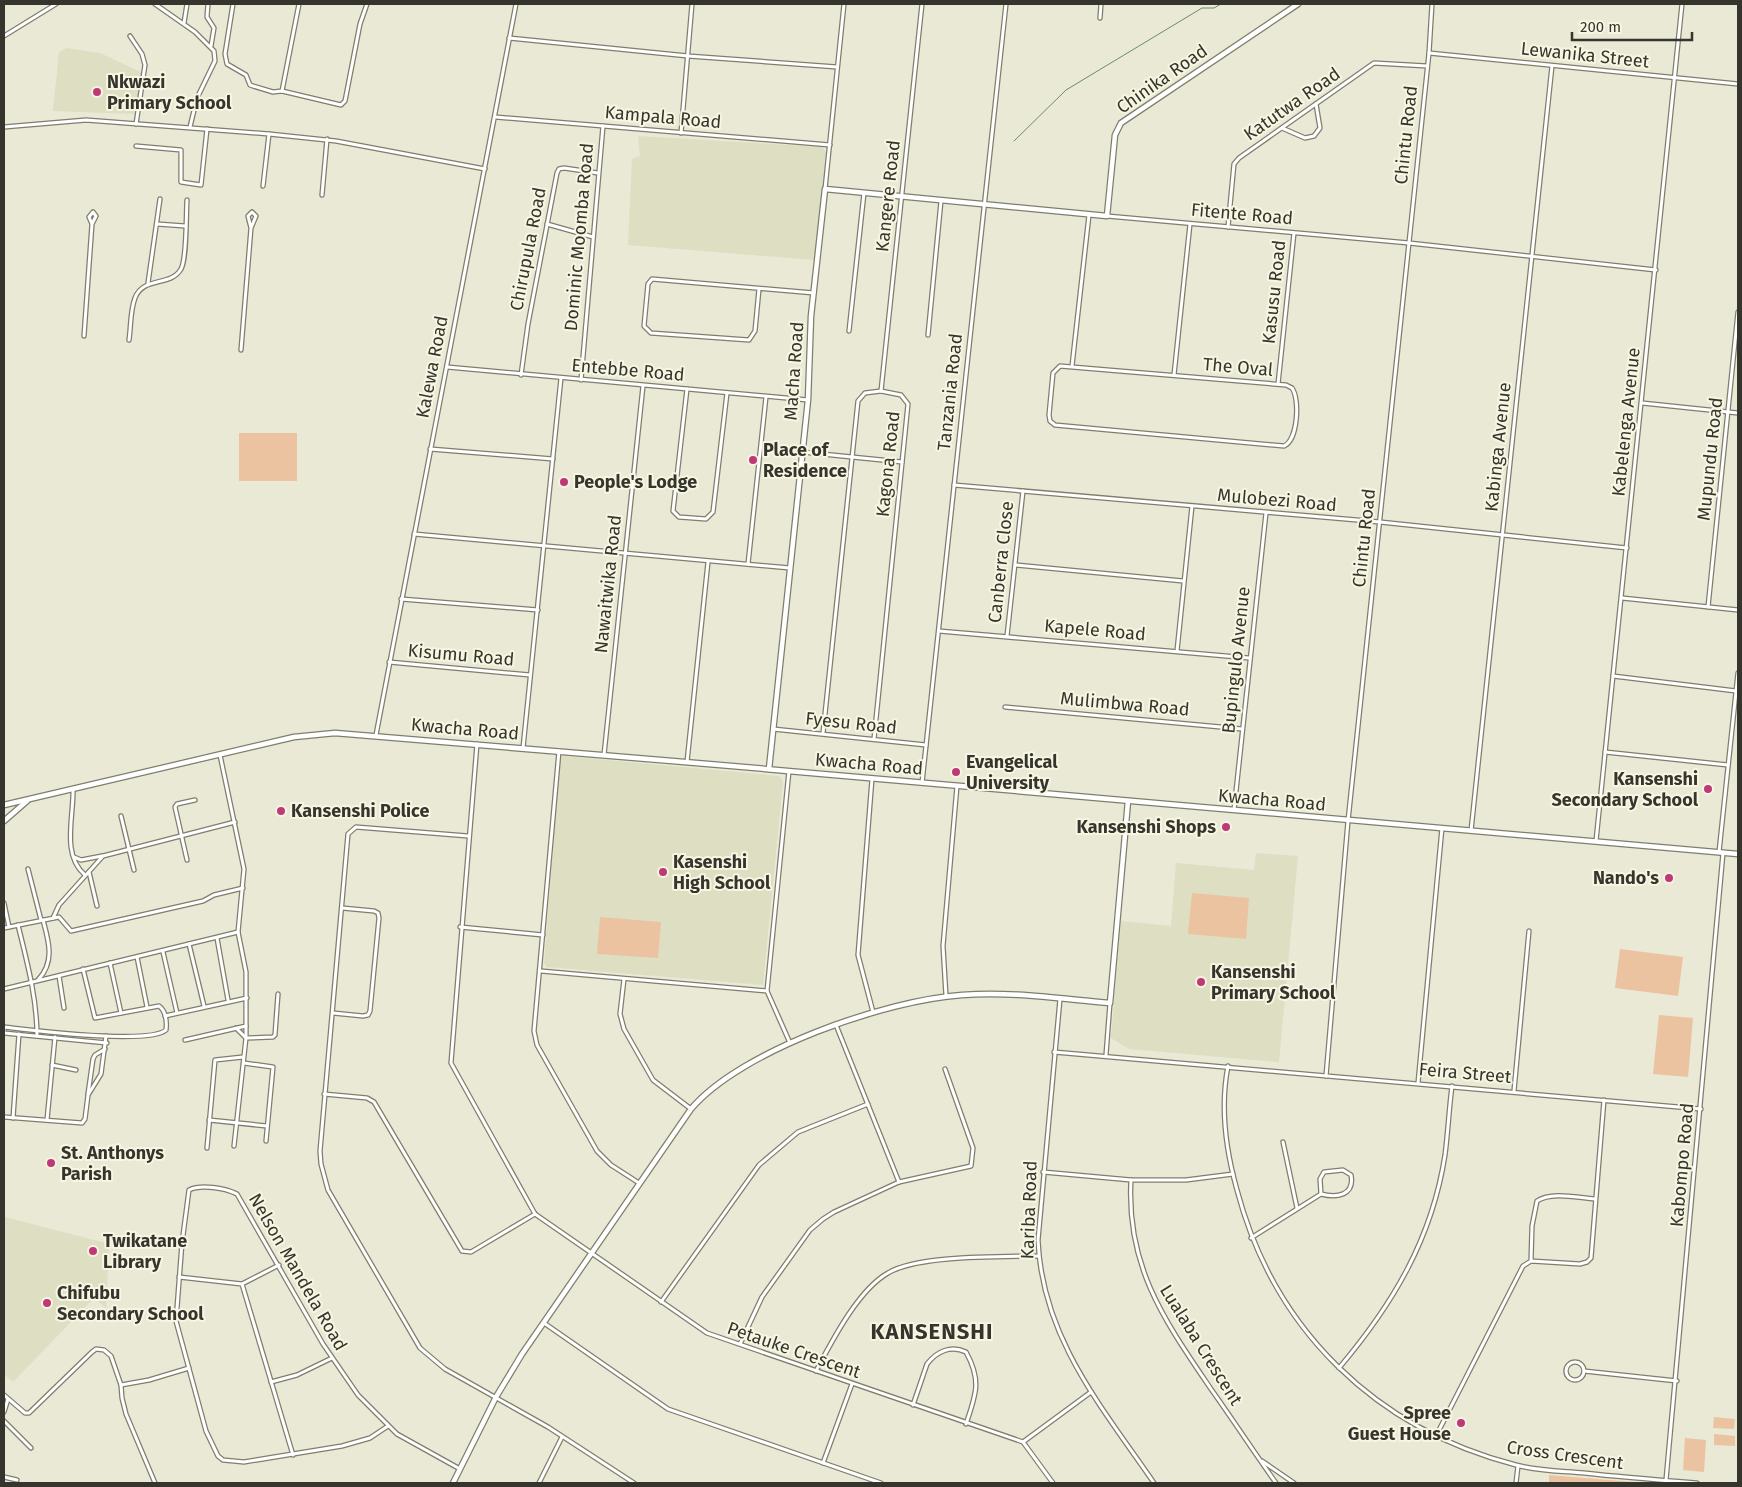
<svg xmlns="http://www.w3.org/2000/svg" width="1742" height="1487" viewBox="0 0 1742 1487" font-family="'Fira Sans',sans-serif">
  <style>
    .built { fill: #dedec3 }
    .green { fill: #ebc3a1 }
    .lines { fill: none; stroke-linecap: round; stroke-linejoin: round }
    .stream { stroke: #6c8c6f; stroke-width: 1 }
    .street-casing { stroke: #7f7e6d; stroke-width: 5.5 }
    .secondary-casing { stroke: #7f7e6d; stroke-width: 7 }
    .street { stroke: #fff; stroke-width: 3 }
    .secondary { stroke: #fff; stroke-width: 4.5 }
    .poi-dot { fill: #c03875; stroke: #f7f6e2; stroke-width: 2 }
    .labels { text-anchor: middle; stroke-width: 4; stroke-linejoin: round; paint-order: stroke }
    .street-label { font-size: 18px; fill: #35352d; stroke: #f7f6e2 }
    .poi-label { font-size: 18px; font-weight: bold; fill: #35352d; stroke: #f7f6e2; text-anchor: start }
    .district-label { font-size: 22px; font-weight: bold; letter-spacing: 1px; fill: #35352d; stroke: #f7f6e2 }
  </style>
  <rect width="100%" height="100%" fill="#e9e9d5"/>
  <g class="built">
    <polygon points="66,48 100,53 143,73 135,114 53,111 59,52"/>
    <polygon points="638,136 822,147 826,152 815,260 628,245 632,159 640,156"/>
    <polygon points="563,756 779,776 783,781 763,985 547,967 544,963 560,758"/>
    <polygon points="1256,853 1298,856 1279,1062 1129,1049 1111,1038 1121,921 1171,926 1176,863 1254,870"/>
    <polygon points="5,1217 109,1244 106,1308 94,1298 13,1382 4,1374"/>
  </g>
  <g class="green">
    <rect x="239" y="433" width="58" height="48"/>
    <polygon points="1192,893 1249,898 1246,939 1188,934"/>
    <polygon points="600,917 661,922 658,958 597,954"/>
    <polygon points="1620,949 1683,957 1678,996 1615,988"/>
    <polygon points="1659,1015 1693,1018 1688,1077 1653,1074"/>
    <polygon points="1714,1417 1735,1419 1734,1429 1713,1428"/>
    <polygon points="1714,1434 1735,1436 1735,1446 1714,1445"/>
    <polygon points="1685,1438 1706,1440 1704,1472 1683,1470"/>
    <polygon points="1549,1475 1645,1483 1549,1483"/>
  </g>
  <g class="lines">
    <polyline class="stream" points="1014,141 1066,90 1202,8 1214,8 1221,4"/>
    <defs>
      <g id="street">
        <polyline points="155,4 195,32 214,51 215,61 197,98 190,127"/>
        <polyline points="208,4 207,17 214,28 211,46"/>
        <polyline points="233,4 225,54 227,64 246,75 250,85 253,86 273,92 282,91 341,105 345,101 360,24 367,4"/>
        <polyline points="1100,18 1101,4"/>
        <polyline points="184,23 187,4"/>
        <polyline points="4,36 56,4"/>
        <polyline points="130,36 142,54 145,65 136,124"/>
        <polyline points="509,38 688,56 837,67"/>
        <polyline points="1429,53 1738,84"/>
        <polyline points="282,91 299,4"/>
        <polyline points="495,117 830,145"/>
        <polyline points="4,127 86,120 269,134 336,141 485,169"/>
        <polyline points="1282,128 1305,138 1314,136 1320,128 1316,104"/>
        <polyline points="681,133 692,4"/>
        <polyline points="136,146 181,150 181,182 201,185 207,129"/>
        <polyline points="263,186 269,134"/>
        <polyline points="825,189 844,4"/>
        <polyline points="322,195 327,139"/>
        <polyline points="1107,216 1409,243 1656,270"/>
        <polyline points="157,224 185,226"/>
        <polyline points="547,224 593,237"/>
        <polyline points="1228,227 1234,164 1239,158 1374,63 1427,66"/>
        <polyline points="148,283 160,199"/>
        <polyline points="759,289 755,331 749,340 651,333 644,326 648,284 652,279 814,293"/>
        <polyline points="849,331 864,193"/>
        <polyline points="928,335 941,201"/>
        <polyline points="84,336 92,224 89,217 93,212 96,216 92,224"/>
        <path d="M129,340C131,327 130,311 135,298C143,276 171,287 181,269C187,259 186,214 187,200"/>
        <polyline points="241,350 251,228 248,216 252,212 256,216 251,228"/>
        <path d="M1060,366L1286,385L1292,388C1300,399 1298,440 1284,446L1055,425L1050,421L1049,415L1053,373Z"/>
        <polyline points="1072,366 1089,215"/>
        <polyline points="447,367 808,400"/>
        <polyline points="521,375 528,324 557,173 559,169 564,168 598,173"/>
        <polyline points="1174,375 1190,224"/>
        <polyline points="581,380 603,126"/>
        <polyline points="1278,384 1294,233"/>
        <polyline points="687,389 673,511 679,517 706,519 713,512 727,393"/>
        <polyline points="881,391 922,4"/>
        <polyline points="1642,403 1738,413"/>
        <polyline points="430,449 553,459"/>
        <polyline points="802,452 902,462"/>
        <polyline points="954,485 1380,522 1627,548"/>
        <polyline points="414,534 790,568"/>
        <polyline points="748,564 766,397"/>
        <polyline points="1016,565 1183,581"/>
        <polyline points="1622,598 1738,610"/>
        <polyline points="401,599 538,610"/>
        <polyline points="1708,607 1738,312"/>
        <polyline points="939,631 1249,658"/>
        <polyline points="1007,636 1023,491"/>
        <polyline points="1177,651 1192,506"/>
        <polyline points="389,662 530,675"/>
        <polyline points="1613,676 1736,691"/>
        <polyline points="1005,707 1242,729"/>
        <polyline points="773,729 926,745"/>
        <polyline points="823,733 858,401 865,393 881,391 901,395 908,404 874,739"/>
        <polyline points="376,735 516,4"/>
        <polyline points="477,744 451,1063 535,1214 707,1333 1023,1442 1053,1483"/>
        <polyline points="523,748 561,378"/>
        <polyline points="559,751 534,1031 537,1045 597,1151 611,1165 639,1183"/>
        <polyline points="1605,752 1728,765"/>
        <polyline points="220,755 244,869 238,932 246,972 246,1038 234,1146"/>
        <polyline points="604,755 643,386"/>
        <polyline points="687,762 708,562"/>
        <polyline points="789,771 767,991 790,1043"/>
        <polyline points="872,779 858,955 873,1012"/>
        <polyline points="922,783 1006,4"/>
        <path d="M73,789C74,816 61,855 85,875"/>
        <polyline points="1234,810 1266,513"/>
        <polyline points="121,816 134,870"/>
        <polyline points="1471,831 1552,66"/>
        <polyline points="468,836 356,827 348,834 320,1151 321,1164 328,1190 420,1348 445,1369 548,1427 634,1483"/>
        <polyline points="1596,841 1682,4"/>
        <polyline points="1719,852 1738,673"/>
        <polyline points="74,857 81,860 102,856"/>
        <polyline points="187,860 175,807 177,804 195,800"/>
        <polyline points="28,869 41,920"/>
        <polyline points="89,872 97,906"/>
        <polyline points="4,903 9,927"/>
        <polyline points="53,918 59,905 103,856 235,822"/>
        <path d="M18,925C27,962 37,998 37,1036"/>
        <polyline points="460,927 543,935"/>
        <polyline points="4,928 59,917 71,931 203,901 214,895 243,888"/>
        <polyline points="217,938 228,1000"/>
        <polyline points="189,944 204,1006"/>
        <polyline points="163,952 177,1013"/>
        <polyline points="137,957 147,1007"/>
        <polyline points="110,963 121,1013"/>
        <polyline points="541,971 767,991"/>
        <polyline points="59,976 64,1008"/>
        <polyline points="624,979 620,1014 624,1029 653,1080 691,1109"/>
        <path d="M38,980C55,962 49,942 43,920"/>
        <polyline points="4,989 238,932"/>
        <polyline points="946,996 943,946 957,786"/>
        <path d="M1060,999L1038,1240C1042,1337 1101,1406 1154,1483"/>
        <polyline points="333,1013 363,1016 368,1015 370,1011 379,918 378,913 374,911 342,908"/>
        <polyline points="165,1016 247,998"/>
        <polyline points="836,1025 899,1182"/>
        <path d="M4,1027C31,1030 148,1045 166,1030C167,1022 166,1011 159,1006L95,1018L83,969"/>
        <polyline points="4,1027 4,1033 107,1043"/>
        <polyline points="236,1028 246,1038 273,1037 275,1035 278,994"/>
        <polyline points="185,1040 246,1026"/>
        <polyline points="1054,1052 1701,1109"/>
        <polyline points="1106,1055 1110,1003"/>
        <polyline points="244,1063 273,1067 266,1141"/>
        <polyline points="52,1065 76,1070"/>
        <path d="M1228,1066C1220,1107 1226,1151 1237,1190C1274,1330 1376,1429 1516,1465C1538,1471 1561,1471 1584,1473C1621,1477 1659,1480 1697,1483"/>
        <polyline points="1326,1076 1348,821 1429,53 1432,4"/>
        <polyline points="1418,1083 1442,828"/>
        <polyline points="1514,1091 1529,931"/>
        <polyline points="88,1094 93,1059 95,1055 105,1049"/>
        <polyline points="324,1094 367,1098 374,1102 462,1251 471,1252 535,1214"/>
        <polyline points="4,1117 82,1123 85,1119 88,1095 101,1074 106,1036"/>
        <polyline points="13,1118 19,1034"/>
        <polyline points="47,1120 55,1037"/>
        <polyline points="209,1120 267,1126"/>
        <polyline points="1283,1142 1297,1208"/>
        <polyline points="207,1148 215,1060 243,1057"/>
        <polyline points="1043,1172 1131,1180 1186,1180 1233,1174"/>
        <path d="M1131,1180C1126,1267 1165,1321 1211,1389C1233,1420 1254,1452 1276,1483"/>
        <path d="M1251,1238L1321,1194C1336,1198 1355,1196 1351,1175L1343,1170L1324,1172L1320,1179L1321,1194"/>
        <path d="M1531,1261L1532,1226L1537,1201C1552,1191 1578,1198 1595,1199"/>
        <polyline points="179,1277 242,1284 293,1455"/>
        <polyline points="242,1284 279,1265"/>
        <polyline points="661,1302 759,1165 798,1132 868,1104"/>
        <polyline points="544,1323 668,1409 881,1483"/>
        <polyline points="740,1344 762,1297 810,1230 823,1219 834,1212 899,1182 971,1166 973,1148 945,1069"/>
        <circle cx="1575" cy="1371" r="9"/>
        <path d="M1339,1368C1393,1304 1432,1239 1445,1155C1448,1132 1449,1109 1452,1086"/>
        <path d="M816,1371C832,1341 858,1290 888,1273C918,1255 1001,1257 1039,1256"/>
        <polyline points="1584,1371 1677,1381"/>
        <polyline points="271,1382 297,1375 332,1358"/>
        <polyline points="121,1385 149,1380 189,1368"/>
        <polyline points="4,1395 25,1413 29,1413 92,1352 96,1349 104,1350 111,1356 121,1385 122,1398 126,1414 155,1483"/>
        <path d="M913,1405L927,1364C937,1351 951,1345 966,1352C982,1381 976,1394 966,1424"/>
        <polyline points="4,1412 8,1399"/>
        <polyline points="4,1421 31,1448"/>
        <path d="M388,1426L370,1438L342,1446L244,1462L223,1460L218,1456L206,1431L176,1321L182,1243L189,1190C201,1184 225,1188 237,1194L323,1344L358,1395L397,1434L460,1469"/>
        <polyline points="1436,1436 1523,1266 1531,1261 1580,1264 1587,1262 1591,1258 1604,1100"/>
        <polyline points="1023,1442 1091,1392"/>
        <polyline points="1262,1461 1294,1483"/>
        <polyline points="823,1463 852,1384"/>
        <polyline points="4,1477 17,1480"/>
        <polyline points="1666,1480 1723,853"/>
        <polyline points="539,1483 562,1437"/>
        <polyline points="1516,1483 1518,1466"/>
      </g>
      <g id="secondary">
        <polyline points="769,769 808,400 811,316 825,189 1107,216 1115,135 1121,123 1298,4"/>
        <polyline points="4,805 294,737 335,733 720,765 1738,854"/>
        <polyline points="4,821 27,801"/>
        <path d="M453,1483L496,1397L522,1354L691,1109C741,1050 886,1000 962,995C1011,991 1062,999 1110,1003L1128,801"/>
      </g>
    </defs>
    <use href="#street" class="street-casing"/>
    <use href="#secondary" class="secondary-casing"/>
    <use href="#street" class="street"/>
    <use href="#secondary" class="secondary"/>
  </g>
  <g class="poi-dot">
    <circle cx="97" cy="92" r="5"/>
    <circle cx="753" cy="460" r="5"/>
    <circle cx="564" cy="482" r="5"/>
    <circle cx="956" cy="772" r="5"/>
    <circle cx="1708" cy="789" r="5"/>
    <circle cx="281" cy="811" r="5"/>
    <circle cx="1226" cy="827" r="5"/>
    <circle cx="663" cy="872" r="5"/>
    <circle cx="1669" cy="878" r="5"/>
    <circle cx="1201" cy="982" r="5"/>
    <circle cx="51" cy="1163" r="5"/>
    <circle cx="93" cy="1251" r="5"/>
    <circle cx="47" cy="1303" r="5"/>
    <circle cx="1461" cy="1423" r="5"/>
  </g>
  <g class="labels">
    <g class="street-label">
      <text transform="translate(1585 55) rotate(6)" y="6">Lewanika Street</text>
      <text transform="translate(1162 79) rotate(-35)" y="6">Chinika Road</text>
      <text transform="translate(1292 104) rotate(-35)" y="6">Katutwa Road</text>
      <text transform="translate(663 117) rotate(5)" y="6">Kampala Road</text>
      <text transform="translate(1406 135) rotate(-84)" y="6">Chintu Road</text>
      <text transform="translate(888 196) rotate(-84)" y="6">Kangere Road</text>
      <text transform="translate(1242 214) rotate(5)" y="6">Fitente Road</text>
      <text transform="translate(579 237) rotate(-85)" y="6">Dominic Moomba Road</text>
      <text transform="translate(528 249) rotate(-79)" y="6">Chirupula Road</text>
      <text transform="translate(1274 292) rotate(-84)" y="6">Kasusu Road</text>
      <text transform="translate(432 367) rotate(-79)" y="6">Kalewa Road</text>
      <text transform="translate(1238 367) rotate(5)" y="6">The Oval</text>
      <text transform="translate(628 370) rotate(5)" y="6">Entebbe Road</text>
      <text transform="translate(794 371) rotate(-86)" y="6">Macha Road</text>
      <text transform="translate(950 392) rotate(-84)" y="6">Tanzania Road</text>
      <text transform="translate(1626 422) rotate(-84)" y="6">Kabelenga Avenue</text>
      <text transform="translate(1498 447) rotate(-84)" y="6">Kabinga Avenue</text>
      <text transform="translate(1710 459) rotate(-84)" y="6">Mupundu Road</text>
      <text transform="translate(888 464) rotate(-84)" y="6">Kagona Road</text>
      <text transform="translate(1277 500) rotate(5)" y="6">Mulobezi Road</text>
      <text transform="translate(1364 538) rotate(-84)" y="6">Chintu Road</text>
      <text transform="translate(1001 562) rotate(-84)" y="6">Canberra Close</text>
      <text transform="translate(608 584) rotate(-84)" y="6">Nawaitwika Road</text>
      <text transform="translate(1095 630) rotate(5)" y="6">Kapele Road</text>
      <text transform="translate(461 655) rotate(5)" y="6">Kisumu Road</text>
      <text transform="translate(1236 660) rotate(-84)" y="6">Bupingulo Avenue</text>
      <text transform="translate(1125 704) rotate(5)" y="6">Mulimbwa Road</text>
      <text transform="translate(851 723) rotate(6)" y="6">Fyesu Road</text>
      <text transform="translate(465 729) rotate(5)" y="6">Kwacha Road</text>
      <text transform="translate(869 764) rotate(5)" y="6">Kwacha Road</text>
      <text transform="translate(1272 800) rotate(5)" y="6">Kwacha Road</text>
      <text transform="translate(1465 1073) rotate(5)" y="6">Feira Street</text>
      <text transform="translate(1682 1165) rotate(-85)" y="6">Kabompo Road</text>
      <text transform="translate(1029 1210) rotate(-88)" y="6">Kariba Road</text>
      <text transform="translate(298 1272) rotate(60)" y="6">Nelson Mandela Road</text>
      <text transform="translate(1201 1345) rotate(58)" y="6">Lualaba Crescent</text>
      <text transform="translate(794 1350) rotate(19)" y="6">Petauke Crescent</text>
      <text transform="translate(1565 1455) rotate(8)" y="6">Cross Crescent</text>
    </g>
    <g class="poi-label">
      <text x="107" y="88">Nkwazi<tspan x="107" dy="21">Primary School</tspan></text>
      <text x="763" y="456">Place of<tspan x="763" dy="21">Residence</tspan></text>
      <text x="574" y="488">People's Lodge</text>
      <text x="966" y="768">Evangelical<tspan x="966" dy="21">University</tspan></text>
      <text x="1698" y="785" text-anchor="end">Kansenshi<tspan x="1698" dy="21">Secondary School</tspan></text>
      <text x="291" y="817">Kansenshi Police</text>
      <text x="1216" y="833" text-anchor="end">Kansenshi Shops</text>
      <text x="673" y="868">Kasenshi<tspan x="673" dy="21">High School</tspan></text>
      <text x="1659" y="884" text-anchor="end">Nando's</text>
      <text x="1211" y="978">Kansenshi<tspan x="1211" dy="21">Primary School</tspan></text>
      <text x="61" y="1159">St. Anthonys<tspan x="61" dy="21">Parish</tspan></text>
      <text x="103" y="1247">Twikatane<tspan x="103" dy="21">Library</tspan></text>
      <text x="57" y="1299">Chifubu<tspan x="57" dy="21">Secondary School</tspan></text>
      <text x="1451" y="1419" text-anchor="end">Spree<tspan x="1451" dy="21">Guest House</tspan></text>
    </g>
    <g class="district-label">
      <text x="932" y="1339">KANSENSHI</text>
    </g>
  </g>
  <rect width="1742" height="1487" fill="none" stroke="#35352d" stroke-width="10"/>
  <path d="M1572 32v8h120v-8" fill="none" stroke="#35352d" stroke-width="2.5"/>
  <text x="1580" y="32" font-size="15" fill="#35352d" stroke="#f7f6e2" stroke-width="4" paint-order="stroke">200 m</text>
</svg>
